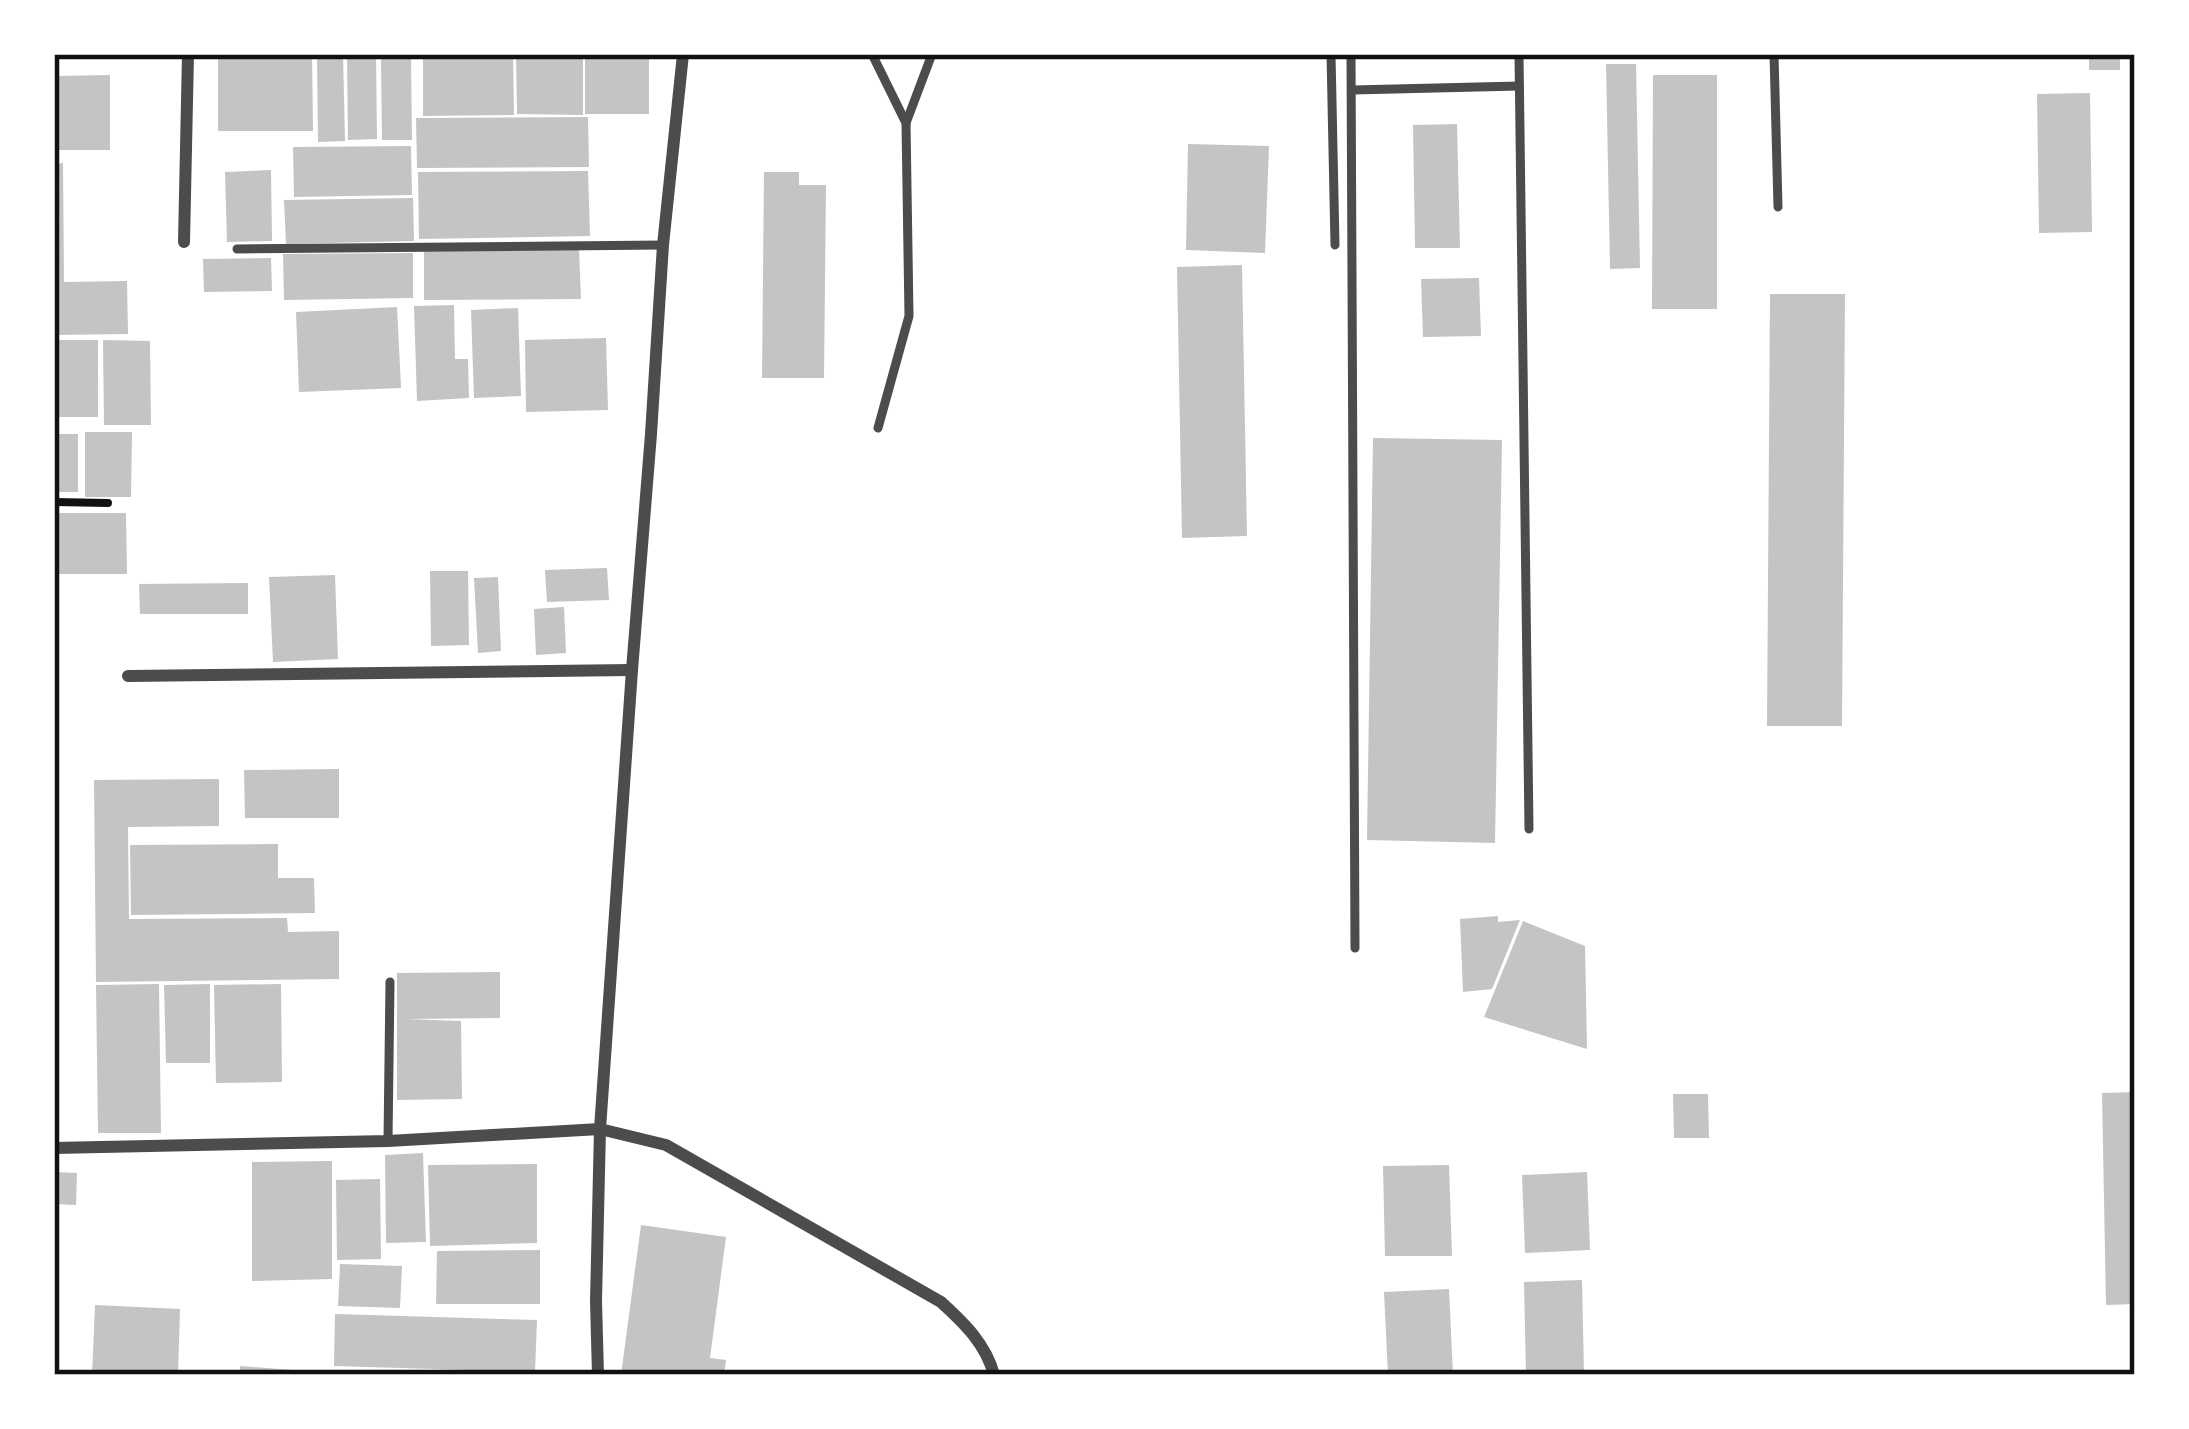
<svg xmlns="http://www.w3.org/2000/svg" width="2189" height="1429" viewBox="0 0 2189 1429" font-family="'Space Grotesk',sans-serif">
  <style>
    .building { fill: #c4c4c4 }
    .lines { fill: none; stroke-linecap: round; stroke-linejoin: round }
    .path { stroke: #111; stroke-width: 8 }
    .service { stroke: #4c4c4c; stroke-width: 9 }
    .minor { stroke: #4c4c4c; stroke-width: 12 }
    .neatline { fill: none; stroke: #111; stroke-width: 4.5 }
  </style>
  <rect width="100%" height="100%" fill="#fff"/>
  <g class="building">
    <polygon points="218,54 312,54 313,131 218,131"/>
    <polygon points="317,54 343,54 345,141 318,142"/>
    <polygon points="423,54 513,54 514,115 423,116"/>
    <polygon points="516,54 583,54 583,115 517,114"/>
    <rect x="585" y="54" width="64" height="60"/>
    <rect x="2089" y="54" width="31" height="16"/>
    <polygon points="347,58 376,58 377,139 348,140"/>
    <polygon points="411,58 412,140 382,140 381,59"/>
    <polygon points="1606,64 1636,64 1640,268 1610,269"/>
    <polygon points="110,75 110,150 54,150 54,76"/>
    <polygon points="1653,75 1717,75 1717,309 1652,309"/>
    <polygon points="2090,93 2092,232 2039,233 2037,94"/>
    <polygon points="588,117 589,167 417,168 416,118"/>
    <polygon points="1457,124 1460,248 1415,248 1413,125"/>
    <polygon points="1188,144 1269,146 1265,253 1186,250"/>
    <polygon points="411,146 412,195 294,197 293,147"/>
    <polygon points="63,163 64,282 127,281 128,334 54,335 54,164"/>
    <polygon points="271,170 272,241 227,242 225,172"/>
    <polygon points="588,171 590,236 419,239 418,172"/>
    <polygon points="764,172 799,172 799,185 826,185 824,378 762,378"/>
    <polygon points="413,198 414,241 286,244 284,200"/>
    <polygon points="579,249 581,299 424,300 424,251"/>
    <polygon points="413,253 413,298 284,300 283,254"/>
    <polygon points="271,258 272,291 204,292 203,259"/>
    <polygon points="1242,265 1247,536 1182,538 1177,267"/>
    <polygon points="1479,278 1481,336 1423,337 1421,279"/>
    <polygon points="1770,294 1845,294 1842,726 1767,726"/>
    <polygon points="454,305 455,359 468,359 469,398 417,401 414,306"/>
    <polygon points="397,307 401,388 299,392 296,312"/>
    <polygon points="518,308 521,396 474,398 471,310"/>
    <polygon points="606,338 608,410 526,412 525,340"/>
    <rect x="54" y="340" width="44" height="77"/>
    <polygon points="103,340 150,341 151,425 104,425"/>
    <polygon points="85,432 132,432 131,497 85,497"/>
    <rect x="54" y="434" width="24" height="58"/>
    <polygon points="1373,438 1502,440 1495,843 1367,840"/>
    <polygon points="54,513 126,513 127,574 54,574"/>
    <polygon points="607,568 609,600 547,602 545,570"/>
    <polygon points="430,571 468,571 469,645 431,646"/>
    <polygon points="335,575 338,659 273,662 269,577"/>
    <polygon points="498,577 501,651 478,653 474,578"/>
    <polygon points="248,583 248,614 140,614 139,584"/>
    <polygon points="564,607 566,653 536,655 534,609"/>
    <polygon points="339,769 339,818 245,818 244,770"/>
    <polygon points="219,779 219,826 128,827 129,919 287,918 288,932 339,931 339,979 96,982 94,780"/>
    <polygon points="278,844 278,878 314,878 315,913 131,915 130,845"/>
    <polygon points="1498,916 1498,922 1520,920 1492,989 1463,992 1460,919"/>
    <polygon points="1523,921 1585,946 1587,1049 1484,1017"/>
    <polygon points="500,972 500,1018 406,1019 461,1021 462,1099 397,1100 397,973"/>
    <polygon points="159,984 161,1133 98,1133 96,985"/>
    <polygon points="210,984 210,1063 166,1063 164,985"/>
    <polygon points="281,984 282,1082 216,1083 214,985"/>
    <polygon points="2135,1092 2135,1304 2106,1305 2102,1093"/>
    <polygon points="1673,1094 1708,1094 1709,1138 1674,1138"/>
    <polygon points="423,1153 426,1242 386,1243 385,1155"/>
    <polygon points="332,1161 332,1279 252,1281 252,1162"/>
    <polygon points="537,1164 537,1243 430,1246 428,1165"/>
    <polygon points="1449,1165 1452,1256 1385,1256 1383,1166"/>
    <polygon points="54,1172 77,1173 76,1205 54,1204"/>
    <polygon points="1587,1172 1590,1250 1525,1253 1522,1175"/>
    <polygon points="380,1179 381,1259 337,1260 336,1180"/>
    <polygon points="641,1225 726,1237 710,1358 726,1360 724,1375 621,1375"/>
    <polygon points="540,1250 540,1304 436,1304 437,1251"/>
    <polygon points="340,1264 402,1266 400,1308 338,1306"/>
    <polygon points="1582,1280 1584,1375 1526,1375 1524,1282"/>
    <polygon points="1449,1289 1453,1375 1388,1375 1384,1292"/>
    <polygon points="95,1305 180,1309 178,1375 92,1375"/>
    <polygon points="335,1314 537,1320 535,1372 334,1366"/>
    <polygon points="240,1366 319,1372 318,1375 240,1375"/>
  </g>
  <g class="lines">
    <polyline class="path" points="54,502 108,503"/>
    <g class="service">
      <polyline points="872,54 906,123 909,316 878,428"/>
      <polyline points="1331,54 1335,245"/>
      <polyline points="1351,54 1355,948"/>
      <polyline points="1519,54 1529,829"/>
      <polyline points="1774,54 1778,207"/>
      <polyline points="1353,90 1519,86"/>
      <polyline points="906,123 932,54"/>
      <polyline points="237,249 663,245"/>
      <polyline points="388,1141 390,982"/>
    </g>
    <g class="minor">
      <polyline points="184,242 188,54"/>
      <polyline points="128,676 632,670"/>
      <path d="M54,1148L388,1141L600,1129L666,1145L941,1302C964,1323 986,1344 994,1375"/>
      <polyline points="598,1375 596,1301 600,1129 632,670 651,434 663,245 683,54"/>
    </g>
  </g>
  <rect width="2189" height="1429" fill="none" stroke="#ffffff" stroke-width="114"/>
  <rect x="57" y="57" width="2075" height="1315" class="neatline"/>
</svg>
